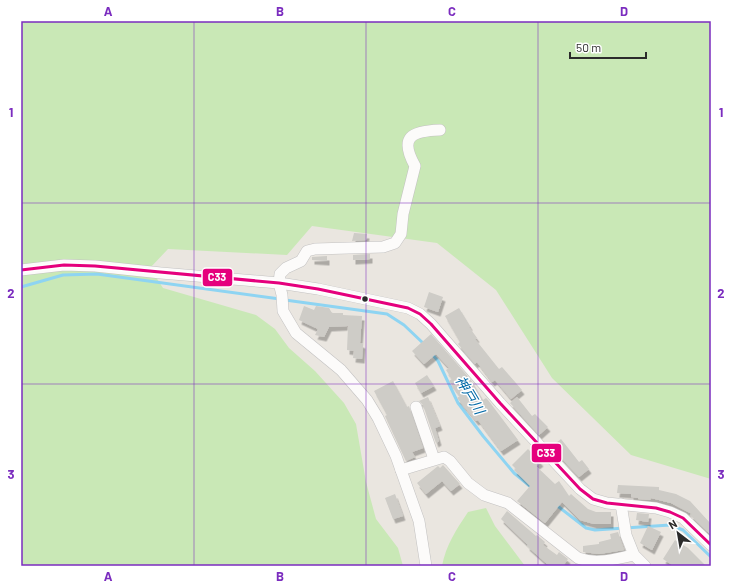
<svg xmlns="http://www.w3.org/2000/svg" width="732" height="587" viewBox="0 0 732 587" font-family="Barlow,'Noto Sans JP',sans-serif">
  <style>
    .green { fill: #c9e8b6 }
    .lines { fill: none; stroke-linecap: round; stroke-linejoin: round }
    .stream { stroke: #8ed4f2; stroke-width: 3 }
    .building { fill: #ceccc7; filter: url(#shadow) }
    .minor-casing { stroke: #c3c2c2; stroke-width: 12 }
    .minor { stroke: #fcfbfa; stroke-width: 11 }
    .bus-1-casing { stroke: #fff; stroke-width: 6 }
    .bus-1 { stroke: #e5007d; stroke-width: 3 }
    .grid { fill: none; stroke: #7b2cbf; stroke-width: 1; stroke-opacity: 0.55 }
    .bus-dot { fill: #2b2b2b; stroke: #fff; stroke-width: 1.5 }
    .labels { text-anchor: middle; stroke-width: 3; stroke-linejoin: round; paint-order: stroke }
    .water-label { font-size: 14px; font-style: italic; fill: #0269a7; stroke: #fff }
    .line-badge { stroke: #fff; stroke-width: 1.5 }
    .badge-label { font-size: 11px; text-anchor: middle; font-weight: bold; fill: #fff }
    .neatline { fill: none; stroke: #7b2cbf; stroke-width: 1.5 }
    .grid-label { font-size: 13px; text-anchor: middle; font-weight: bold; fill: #7b2cbf }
  </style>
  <defs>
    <filter id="shadow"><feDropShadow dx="2.5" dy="4.5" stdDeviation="0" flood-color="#0004"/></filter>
  </defs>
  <rect width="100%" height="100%" fill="#eae6e0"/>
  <g class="green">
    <polygon points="21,21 711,21 711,479 631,455 552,378 496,290 437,243 312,226 287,255 168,249 150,268 163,288 256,315 275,329 289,348 315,371 344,403 356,424 366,482 376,519 398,548 403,566 21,566"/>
    <path d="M486,508L495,526L525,566H442C446,545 456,530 468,512Z"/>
  </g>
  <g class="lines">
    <g class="stream">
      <polyline points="21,287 63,275 97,274 280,299"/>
      <polyline points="285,300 387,314 404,325 424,344"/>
      <polyline points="431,353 438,361 458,403 483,436 514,473 531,487"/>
      <polyline points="555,504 586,528 595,530 670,525 683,530 711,557"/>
    </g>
  </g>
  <g class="building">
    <polygon points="354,233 367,234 366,240 352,241"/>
    <polygon points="370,254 370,259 353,260 353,255"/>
    <polygon points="327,256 327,261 312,260 312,257"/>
    <polygon points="429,292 443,297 438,312 424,307"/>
    <polygon points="304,306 314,310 316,306 329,308 332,313 343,313 343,315 362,316 360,343 363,344 362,359 353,358 354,351 347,350 348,326 329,327 324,337 315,335 318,329 299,320"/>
    <polygon points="459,308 470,326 469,327 477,338 475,339 499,369 502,367 522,390 511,399 495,380 492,382 477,362 475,364 458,344 460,342 445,316"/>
    <polygon points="431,334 471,380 483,400 486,398 488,400 518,440 501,451 478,420 476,421 457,398 460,396 449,381 452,379 446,370 449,368 436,354 424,364 412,351"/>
    <polygon points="427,375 434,386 421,393 415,383"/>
    <polygon points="393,381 407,407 409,406 423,448 412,452 415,457 406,461 385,416 387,415 374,391"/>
    <polygon points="428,397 440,426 435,428 439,441 436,443 423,405 419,401"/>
    <polygon points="517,397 532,416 535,414 548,427 539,435 510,403"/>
    <polygon points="561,439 579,462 582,460 589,469 579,477 551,447"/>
    <polygon points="528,449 541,462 536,466 555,484 559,481 569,496 571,494 588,509 596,512 611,512 611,524 594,524 580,520 562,502 545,523 517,501 530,486 514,470 516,469 512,465"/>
    <polygon points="443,465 460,484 451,491 442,481 426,494 417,483 438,466 440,468"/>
    <polygon points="618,485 659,487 659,490 676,494 690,501 711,524 711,535 690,515 692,514 671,503 651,498 650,500 638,499 638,498 631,497 631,494 617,493"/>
    <polygon points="395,494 403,516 393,519 385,498"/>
    <polygon points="507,511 536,536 537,535 545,542 543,545 557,555 559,552 568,559 563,566 547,564 527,546 528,545 501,519"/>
    <polygon points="637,513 649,514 648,522 636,520"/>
    <polygon points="648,526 661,532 652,550 640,543"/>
    <polygon points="618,532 624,550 599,554 583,552 583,546 599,544 599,542 611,539 610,534"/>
    <polygon points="675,540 688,548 706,566 674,566 663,559"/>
  </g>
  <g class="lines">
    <defs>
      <g id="minor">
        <polyline points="21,270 64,265 95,266 161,273 279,283 318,289 408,308 420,314 431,324 500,403 580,489 593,499 607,503 656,508 670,512 683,518 711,545"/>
        <polyline points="416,407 434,459"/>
        <path d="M401,470L444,457L450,461L468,483L484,495L508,503L578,558C597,565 614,559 634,555"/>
        <polyline points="621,504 626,535 634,555 645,566"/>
        <path d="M426,566L419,521L396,456L378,418L367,400L341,370L296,333L283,311L282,295L279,283L280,274L286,268L301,261L307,251L315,249L383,247L395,243L401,234L403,214L415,166C399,137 411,131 440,130"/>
      </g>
    </defs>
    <use href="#minor" class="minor-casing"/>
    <use href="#minor" class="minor"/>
    <defs>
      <polyline id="bus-1" points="21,270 64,265 95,266 279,283 318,289 408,308 420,314 431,324 500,403 580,489 593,499 607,503 656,508 670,512 683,518 711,545"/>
    </defs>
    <use href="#bus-1" class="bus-1-casing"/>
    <use href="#bus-1" class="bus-1"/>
  </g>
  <path class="grid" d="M194,21V566M366,21V566M538,21V566M21,203H711M21,384H711"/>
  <circle class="bus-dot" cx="365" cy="299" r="3.5"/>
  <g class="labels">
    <g class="water-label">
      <text transform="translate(470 395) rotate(59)" y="5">神戸川</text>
    </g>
  </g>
  <g class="line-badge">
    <rect x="202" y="268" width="31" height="19" rx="4" fill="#e5007d"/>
    <rect x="531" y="443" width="31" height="20" rx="4" fill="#e5007d"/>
  </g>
  <g class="badge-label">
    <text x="217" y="281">C33</text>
    <text x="546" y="457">C33</text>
  </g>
  <rect width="732" height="587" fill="none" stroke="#ffffff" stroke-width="44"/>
  <g transform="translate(678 533) rotate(329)" stroke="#ffffff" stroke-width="3" paint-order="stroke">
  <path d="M0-3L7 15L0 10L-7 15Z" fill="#2b2b2b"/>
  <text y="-6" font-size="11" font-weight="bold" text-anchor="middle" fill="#2b2b2b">N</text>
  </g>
  <path d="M570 52v6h76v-6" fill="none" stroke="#2b2b2b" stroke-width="2"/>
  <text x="576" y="52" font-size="12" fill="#2b2b2b" stroke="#ffffff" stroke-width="3" paint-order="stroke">50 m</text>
  <rect x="22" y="22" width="688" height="543" class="neatline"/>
  <g class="grid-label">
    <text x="108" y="16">A</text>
    <text x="280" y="16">B</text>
    <text x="452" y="16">C</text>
    <text x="624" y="16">D</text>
    <text x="11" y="117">1</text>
    <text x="721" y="117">1</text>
    <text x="11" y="298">2</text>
    <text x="721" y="298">2</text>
    <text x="11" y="479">3</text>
    <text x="721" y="479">3</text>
    <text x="108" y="581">A</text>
    <text x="280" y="581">B</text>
    <text x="452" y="581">C</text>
    <text x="624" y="581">D</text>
  </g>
</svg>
